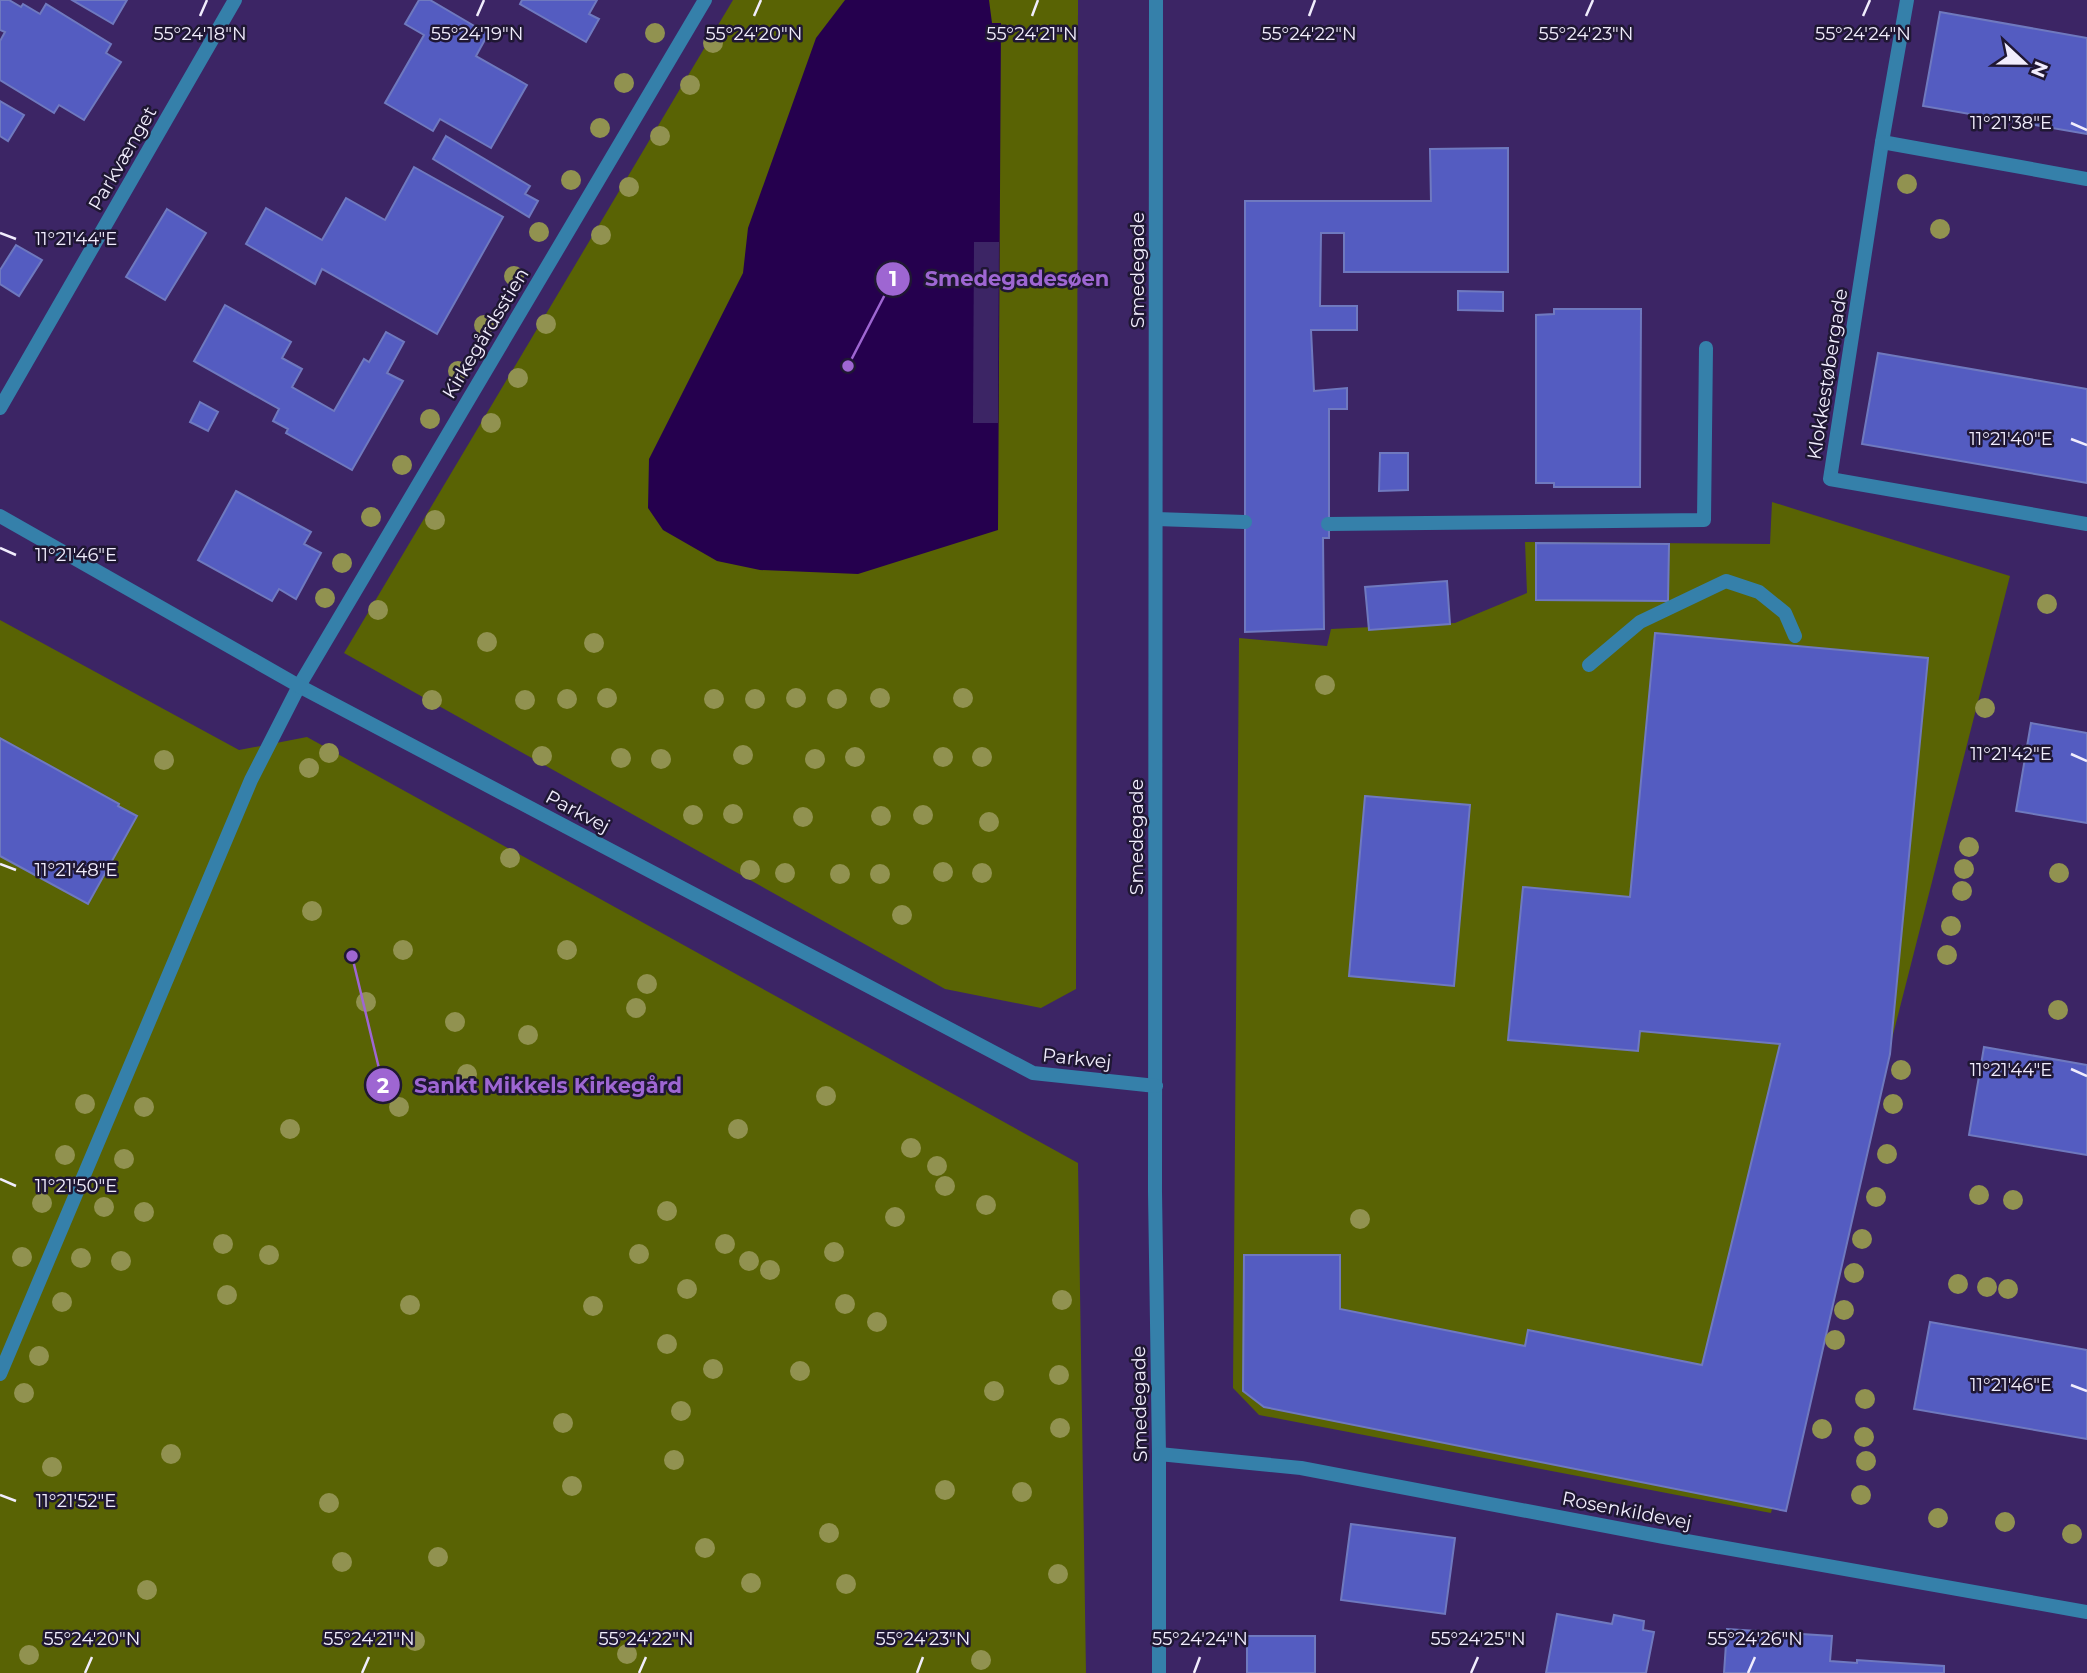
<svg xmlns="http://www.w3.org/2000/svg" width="2087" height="1673" viewBox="0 0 2087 1673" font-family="Montserrat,sans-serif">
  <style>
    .green { fill: #596304 }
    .water { fill: #25004e }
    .pier { fill: #3c2565 }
    .building { fill: #545cc1; stroke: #6f79bf; stroke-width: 2 }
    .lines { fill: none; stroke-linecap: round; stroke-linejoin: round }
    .service { stroke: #3580aa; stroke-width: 14 }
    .minor { stroke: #3580aa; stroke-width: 14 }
    .tertiary { stroke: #3580aa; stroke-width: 14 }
    .tree { fill: #919250 }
    .ticks { fill: none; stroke: #f1edfd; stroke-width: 2.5 }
    .labels { text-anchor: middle; stroke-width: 5; stroke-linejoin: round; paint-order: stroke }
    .street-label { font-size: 19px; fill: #f1edfd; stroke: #1f1733 }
    .ticks-label { font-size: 18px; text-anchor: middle; fill: #f1edfd; stroke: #1f1733; stroke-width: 5; stroke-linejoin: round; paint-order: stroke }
    .leader { fill: none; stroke: #9e66d2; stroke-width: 2.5 }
    .callout-dot { fill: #9e66d2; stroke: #1f1733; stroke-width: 2.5 }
    .mark-label { font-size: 21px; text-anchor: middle; font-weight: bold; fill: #fff }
    .callout-label { font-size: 21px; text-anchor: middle; font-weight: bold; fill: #9e66d2; stroke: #1f1733; stroke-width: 5; stroke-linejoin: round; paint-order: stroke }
  </style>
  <rect width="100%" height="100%" fill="#3c2565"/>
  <g class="green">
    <polygon points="733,0 1078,0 1076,989 1041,1008 945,989 344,653"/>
    <polygon points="1772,502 2010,576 1771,1513 1259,1415 1233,1388 1239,638 1327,646 1331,629 1455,623 1527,593 1525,542 1770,544"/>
    <polygon points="0,620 239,750 307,737 1078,1163 1086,1673 0,1673"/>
  </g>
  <polygon class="water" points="845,0 989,0 992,23 1001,23 998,530 858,574 760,570 717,561 663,530 648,508 649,459 743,273 748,228 816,38"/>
  <polygon class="pier" points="974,242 999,242 998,423 973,423"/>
  <g class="building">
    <polygon points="0,0 9,0 21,7 23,4 40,14 46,4 111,44 106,53 121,62 84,120 59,105 54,113 0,80 0,41 5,32 0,30"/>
    <polygon points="72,0 127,0 113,24"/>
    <polygon points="419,0 430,0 488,34 476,56 527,85 491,148 440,119 433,131 385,103 424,35 405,24"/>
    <polygon points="522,0 597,0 589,14 599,19 586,42 520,4"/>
    <polygon points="1940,12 2087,38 2087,134 1923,106"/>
    <polygon points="0,101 24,115 8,141 0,136"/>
    <polygon points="446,136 530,186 525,194 538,201 529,217 433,159"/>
    <polygon points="1508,148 1508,272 1344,272 1344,233 1321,233 1320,306 1357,306 1357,330 1311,330 1314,391 1347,388 1347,409 1329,409 1329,538 1323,538 1324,629 1245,632 1245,201 1431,201 1430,149"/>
    <polygon points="414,167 503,217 437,334 322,269 315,284 246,244 266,208 322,240 346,198 385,220"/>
    <polygon points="167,209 206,233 165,300 126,277"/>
    <polygon points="16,245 42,260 19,296 0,284 0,270"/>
    <polygon points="1458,291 1503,292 1503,311 1458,310"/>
    <polygon points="225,305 291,342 282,358 302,369 292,387 334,411 364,359 369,362 386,332 404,342 387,373 403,381 352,470 286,433 288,429 273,421 279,409 194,361"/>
    <polygon points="1554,309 1641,309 1640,487 1554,487 1554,483 1536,483 1536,315 1554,314"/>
    <polygon points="1878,353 2087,389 2087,483 1862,444"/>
    <polygon points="200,402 218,412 208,431 190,422"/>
    <polygon points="1380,453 1408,453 1408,490 1379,491"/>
    <polygon points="236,491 311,532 304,544 321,553 296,599 279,589 272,601 198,560"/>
    <polygon points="1536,543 1669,544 1668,601 1536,600"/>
    <polygon points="1447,581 1450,624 1369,630 1365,587"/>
    <polygon points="1655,633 1928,658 1890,1054 1786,1511 1264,1407 1243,1391 1244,1255 1340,1255 1340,1309 1525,1346 1528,1330 1702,1365 1780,1044 1640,1031 1638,1051 1508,1040 1523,887 1630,897"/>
    <polygon points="2031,723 2087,733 2087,823 2016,811"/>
    <polygon points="0,738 119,804 118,806 137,816 88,904 0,856"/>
    <polygon points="1365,796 1470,805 1454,986 1349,976"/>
    <polygon points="1984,1047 2087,1065 2087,1155 1969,1135"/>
    <polygon points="1930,1322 2087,1350 2087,1439 1914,1409"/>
    <polygon points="1351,1524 1455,1538 1445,1614 1341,1600"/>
    <polygon points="1557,1614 1612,1624 1614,1615 1644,1621 1643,1630 1654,1632 1646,1673 1546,1673"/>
    <polygon points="1727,1629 1832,1636 1830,1661 1857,1663 1857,1660 1944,1666 1944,1673 1724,1673"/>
    <rect x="1247" y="1636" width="68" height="37"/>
  </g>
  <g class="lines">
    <g class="service">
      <polyline points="1156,519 1245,522"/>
      <polyline points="1328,524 1704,520 1706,348"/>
      <polyline points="1589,665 1640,622 1726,581 1759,592 1785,613 1795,636"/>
      <polyline points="0,1374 251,780 299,686"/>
    </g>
    <g class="minor">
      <polyline points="1907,0 1882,142 1830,479 2087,524"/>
      <polyline points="1882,142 2087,179"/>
      <polyline points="0,408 235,0"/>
      <polyline points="299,686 705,0"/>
    </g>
    <g class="tertiary">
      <polyline points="1156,0 1155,1192 1159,1454 1159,1673"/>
      <polyline points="0,516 299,686 1033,1073 1156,1086"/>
      <polyline points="1159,1454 1301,1468 1664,1537 2087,1612"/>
    </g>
  </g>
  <g class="tree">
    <circle cx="655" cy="33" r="10"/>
    <circle cx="713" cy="43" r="10"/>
    <circle cx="624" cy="83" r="10"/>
    <circle cx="690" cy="85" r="10"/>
    <circle cx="600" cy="128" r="10"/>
    <circle cx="660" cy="136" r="10"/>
    <circle cx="571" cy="180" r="10"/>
    <circle cx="1907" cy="184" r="10"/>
    <circle cx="629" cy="187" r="10"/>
    <circle cx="1940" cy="229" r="10"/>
    <circle cx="539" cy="232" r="10"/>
    <circle cx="601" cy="235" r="10"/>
    <circle cx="514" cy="276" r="10"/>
    <circle cx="546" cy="324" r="10"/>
    <circle cx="484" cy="325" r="10"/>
    <circle cx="458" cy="371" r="10"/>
    <circle cx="518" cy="378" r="10"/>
    <circle cx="430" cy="419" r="10"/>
    <circle cx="491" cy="423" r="10"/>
    <circle cx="402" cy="465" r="10"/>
    <circle cx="371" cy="517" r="10"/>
    <circle cx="435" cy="520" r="10"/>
    <circle cx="342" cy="563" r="10"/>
    <circle cx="325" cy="598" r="10"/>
    <circle cx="2047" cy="604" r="10"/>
    <circle cx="378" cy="610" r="10"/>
    <circle cx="487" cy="642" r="10"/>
    <circle cx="594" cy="643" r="10"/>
    <circle cx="1325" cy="685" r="10"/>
    <circle cx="607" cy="698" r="10"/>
    <circle cx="796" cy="698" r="10"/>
    <circle cx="880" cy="698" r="10"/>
    <circle cx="963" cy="698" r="10"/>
    <circle cx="567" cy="699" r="10"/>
    <circle cx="714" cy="699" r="10"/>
    <circle cx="755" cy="699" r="10"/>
    <circle cx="837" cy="699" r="10"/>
    <circle cx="432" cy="700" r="10"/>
    <circle cx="525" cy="700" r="10"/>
    <circle cx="1985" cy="708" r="10"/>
    <circle cx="329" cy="753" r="10"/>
    <circle cx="743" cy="755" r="10"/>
    <circle cx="542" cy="756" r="10"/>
    <circle cx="855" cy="757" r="10"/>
    <circle cx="943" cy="757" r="10"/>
    <circle cx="982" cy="757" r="10"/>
    <circle cx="621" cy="758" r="10"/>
    <circle cx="661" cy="759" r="10"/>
    <circle cx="815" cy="759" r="10"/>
    <circle cx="164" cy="760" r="10"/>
    <circle cx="309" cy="768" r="10"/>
    <circle cx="733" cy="814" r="10"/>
    <circle cx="693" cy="815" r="10"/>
    <circle cx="923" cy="815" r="10"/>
    <circle cx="881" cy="816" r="10"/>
    <circle cx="803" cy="817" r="10"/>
    <circle cx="989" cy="822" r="10"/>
    <circle cx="1969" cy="847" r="10"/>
    <circle cx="510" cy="858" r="10"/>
    <circle cx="1964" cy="869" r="10"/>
    <circle cx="750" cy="870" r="10"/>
    <circle cx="943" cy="872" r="10"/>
    <circle cx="785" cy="873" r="10"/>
    <circle cx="982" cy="873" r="10"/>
    <circle cx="2059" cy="873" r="10"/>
    <circle cx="840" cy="874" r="10"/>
    <circle cx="880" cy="874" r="10"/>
    <circle cx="1962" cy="891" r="10"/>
    <circle cx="312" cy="911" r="10"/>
    <circle cx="902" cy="915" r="10"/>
    <circle cx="1951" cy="926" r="10"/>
    <circle cx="403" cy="950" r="10"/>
    <circle cx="567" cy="950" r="10"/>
    <circle cx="1947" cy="955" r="10"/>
    <circle cx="647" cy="984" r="10"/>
    <circle cx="366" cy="1002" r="10"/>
    <circle cx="636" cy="1008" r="10"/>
    <circle cx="2058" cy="1010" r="10"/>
    <circle cx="455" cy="1022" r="10"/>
    <circle cx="528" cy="1035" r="10"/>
    <circle cx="1901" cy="1070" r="10"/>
    <circle cx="467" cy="1074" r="10"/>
    <circle cx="826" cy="1096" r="10"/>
    <circle cx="85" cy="1104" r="10"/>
    <circle cx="1893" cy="1104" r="10"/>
    <circle cx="144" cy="1107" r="10"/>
    <circle cx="399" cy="1107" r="10"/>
    <circle cx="290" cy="1129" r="10"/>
    <circle cx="738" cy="1129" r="10"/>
    <circle cx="911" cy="1148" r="10"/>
    <circle cx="1887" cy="1154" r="10"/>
    <circle cx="65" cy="1155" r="10"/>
    <circle cx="124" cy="1159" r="10"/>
    <circle cx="937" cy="1166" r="10"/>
    <circle cx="945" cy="1186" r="10"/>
    <circle cx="1979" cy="1195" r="10"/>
    <circle cx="1876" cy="1197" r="10"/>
    <circle cx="2013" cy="1200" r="10"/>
    <circle cx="42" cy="1203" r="10"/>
    <circle cx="986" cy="1205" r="10"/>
    <circle cx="104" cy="1207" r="10"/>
    <circle cx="667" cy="1211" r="10"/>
    <circle cx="144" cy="1212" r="10"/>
    <circle cx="895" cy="1217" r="10"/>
    <circle cx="1360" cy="1219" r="10"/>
    <circle cx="1862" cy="1239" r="10"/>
    <circle cx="223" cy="1244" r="10"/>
    <circle cx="725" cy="1244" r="10"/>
    <circle cx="834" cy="1252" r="10"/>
    <circle cx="639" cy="1254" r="10"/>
    <circle cx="269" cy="1255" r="10"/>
    <circle cx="22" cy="1257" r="10"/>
    <circle cx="81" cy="1258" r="10"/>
    <circle cx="121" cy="1261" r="10"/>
    <circle cx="749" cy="1261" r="10"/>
    <circle cx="770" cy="1270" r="10"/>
    <circle cx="1854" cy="1273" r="10"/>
    <circle cx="1958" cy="1284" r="10"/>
    <circle cx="1987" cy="1287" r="10"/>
    <circle cx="687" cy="1289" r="10"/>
    <circle cx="2008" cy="1289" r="10"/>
    <circle cx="227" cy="1295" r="10"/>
    <circle cx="1062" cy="1300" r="10"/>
    <circle cx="62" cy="1302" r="10"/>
    <circle cx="845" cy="1304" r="10"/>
    <circle cx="410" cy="1305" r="10"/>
    <circle cx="593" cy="1306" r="10"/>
    <circle cx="1844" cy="1310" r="10"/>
    <circle cx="877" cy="1322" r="10"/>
    <circle cx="1835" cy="1340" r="10"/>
    <circle cx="667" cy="1344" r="10"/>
    <circle cx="39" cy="1356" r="10"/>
    <circle cx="713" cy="1369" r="10"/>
    <circle cx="800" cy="1371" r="10"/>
    <circle cx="1059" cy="1375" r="10"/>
    <circle cx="994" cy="1391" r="10"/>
    <circle cx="24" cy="1393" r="10"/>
    <circle cx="1865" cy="1399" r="10"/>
    <circle cx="681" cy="1411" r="10"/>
    <circle cx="563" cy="1423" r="10"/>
    <circle cx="1060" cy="1428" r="10"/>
    <circle cx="1822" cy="1429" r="10"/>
    <circle cx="1864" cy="1437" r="10"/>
    <circle cx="171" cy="1454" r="10"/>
    <circle cx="674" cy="1460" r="10"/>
    <circle cx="1866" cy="1461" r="10"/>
    <circle cx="52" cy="1467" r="10"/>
    <circle cx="572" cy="1486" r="10"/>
    <circle cx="945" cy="1490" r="10"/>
    <circle cx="1022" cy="1492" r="10"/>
    <circle cx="1861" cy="1495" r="10"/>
    <circle cx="329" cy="1503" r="10"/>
    <circle cx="1938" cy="1518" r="10"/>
    <circle cx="2005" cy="1522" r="10"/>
    <circle cx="829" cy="1533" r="10"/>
    <circle cx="2072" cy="1534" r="10"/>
    <circle cx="705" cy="1548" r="10"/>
    <circle cx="438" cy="1557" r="10"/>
    <circle cx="342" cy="1562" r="10"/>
    <circle cx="1058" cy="1574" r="10"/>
    <circle cx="751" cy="1583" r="10"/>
    <circle cx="846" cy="1584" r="10"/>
    <circle cx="147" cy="1590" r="10"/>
    <circle cx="415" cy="1641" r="10"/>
    <circle cx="627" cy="1654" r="10"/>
    <circle cx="29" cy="1655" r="10"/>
    <circle cx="981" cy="1660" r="10"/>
  </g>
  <path class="ticks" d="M200,16L207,0M477,16L484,0M754,16L761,0M1032,16L1038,0M1309,16L1315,0M1586,16L1593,0M1863,16L1870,0M2071,123L2087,130M0,233L16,239M2071,439L2087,445M0,548L16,555M2071,754L2087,761M0,864L16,870M2071,1069L2087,1076M0,1179L16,1186M2071,1385L2087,1391M0,1495L16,1501M85,1673L92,1657M362,1673L369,1657M639,1673L646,1657M917,1673L923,1657M1194,1673L1200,1657M1471,1673L1478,1657M1748,1673L1755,1657"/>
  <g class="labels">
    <g class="street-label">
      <text transform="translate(122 158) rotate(-60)" y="7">Parkvænget</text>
      <text transform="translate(1137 270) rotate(-90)" y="7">Smedegade</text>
      <text transform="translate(485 333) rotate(-59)" y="7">Kirkegårdsstien</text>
      <text transform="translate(1827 374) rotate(-81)" y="7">Klokkestøbergade</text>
      <text transform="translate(578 811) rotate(28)" y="7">Parkvej</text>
      <text transform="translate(1136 837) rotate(-90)" y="7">Smedegade</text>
      <text transform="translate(1077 1058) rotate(6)" y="7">Parkvej</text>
      <text transform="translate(1139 1404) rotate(-91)" y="7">Smedegade</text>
      <text transform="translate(1627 1510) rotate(11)" y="7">Rosenkildevej</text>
    </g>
  </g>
  <g class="ticks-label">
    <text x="200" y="40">55°24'18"N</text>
    <text x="477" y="40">55°24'19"N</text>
    <text x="754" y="40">55°24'20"N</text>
    <text x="1032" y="40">55°24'21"N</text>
    <text x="1309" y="40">55°24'22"N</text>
    <text x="1586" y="40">55°24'23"N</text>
    <text x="1863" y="40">55°24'24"N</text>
    <text x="2011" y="129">11°21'38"E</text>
    <text x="76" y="245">11°21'44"E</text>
    <text x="2011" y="445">11°21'40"E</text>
    <text x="76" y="561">11°21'46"E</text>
    <text x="2011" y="760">11°21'42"E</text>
    <text x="76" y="876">11°21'48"E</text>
    <text x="2011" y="1076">11°21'44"E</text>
    <text x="76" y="1192">11°21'50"E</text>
    <text x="2011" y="1391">11°21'46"E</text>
    <text x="76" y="1507">11°21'52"E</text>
    <text x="92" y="1645">55°24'20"N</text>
    <text x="369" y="1645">55°24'21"N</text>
    <text x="646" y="1645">55°24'22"N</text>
    <text x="923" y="1645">55°24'23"N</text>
    <text x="1200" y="1645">55°24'24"N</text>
    <text x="1478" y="1645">55°24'25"N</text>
    <text x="1755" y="1645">55°24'26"N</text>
  </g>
  <path class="leader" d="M848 366L893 279M352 956L383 1085"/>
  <g class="callout-dot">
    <circle cx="848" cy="366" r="7"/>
    <circle cx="352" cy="956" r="7"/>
    <circle cx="893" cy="279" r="18"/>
    <circle cx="383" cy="1085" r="18"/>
  </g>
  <g class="mark-label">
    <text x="893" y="286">1</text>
    <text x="383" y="1093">2</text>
  </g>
  <g class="callout-label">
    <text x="1017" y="286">Smedegadesøen</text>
    <text x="548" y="1093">Sankt Mikkels Kirkegård</text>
  </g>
  <g transform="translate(2024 63) rotate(112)" stroke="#1f1733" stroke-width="5" paint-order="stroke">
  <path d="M0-5L12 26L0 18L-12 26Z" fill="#f1edfd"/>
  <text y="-10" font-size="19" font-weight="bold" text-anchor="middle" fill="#f1edfd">N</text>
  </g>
</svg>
